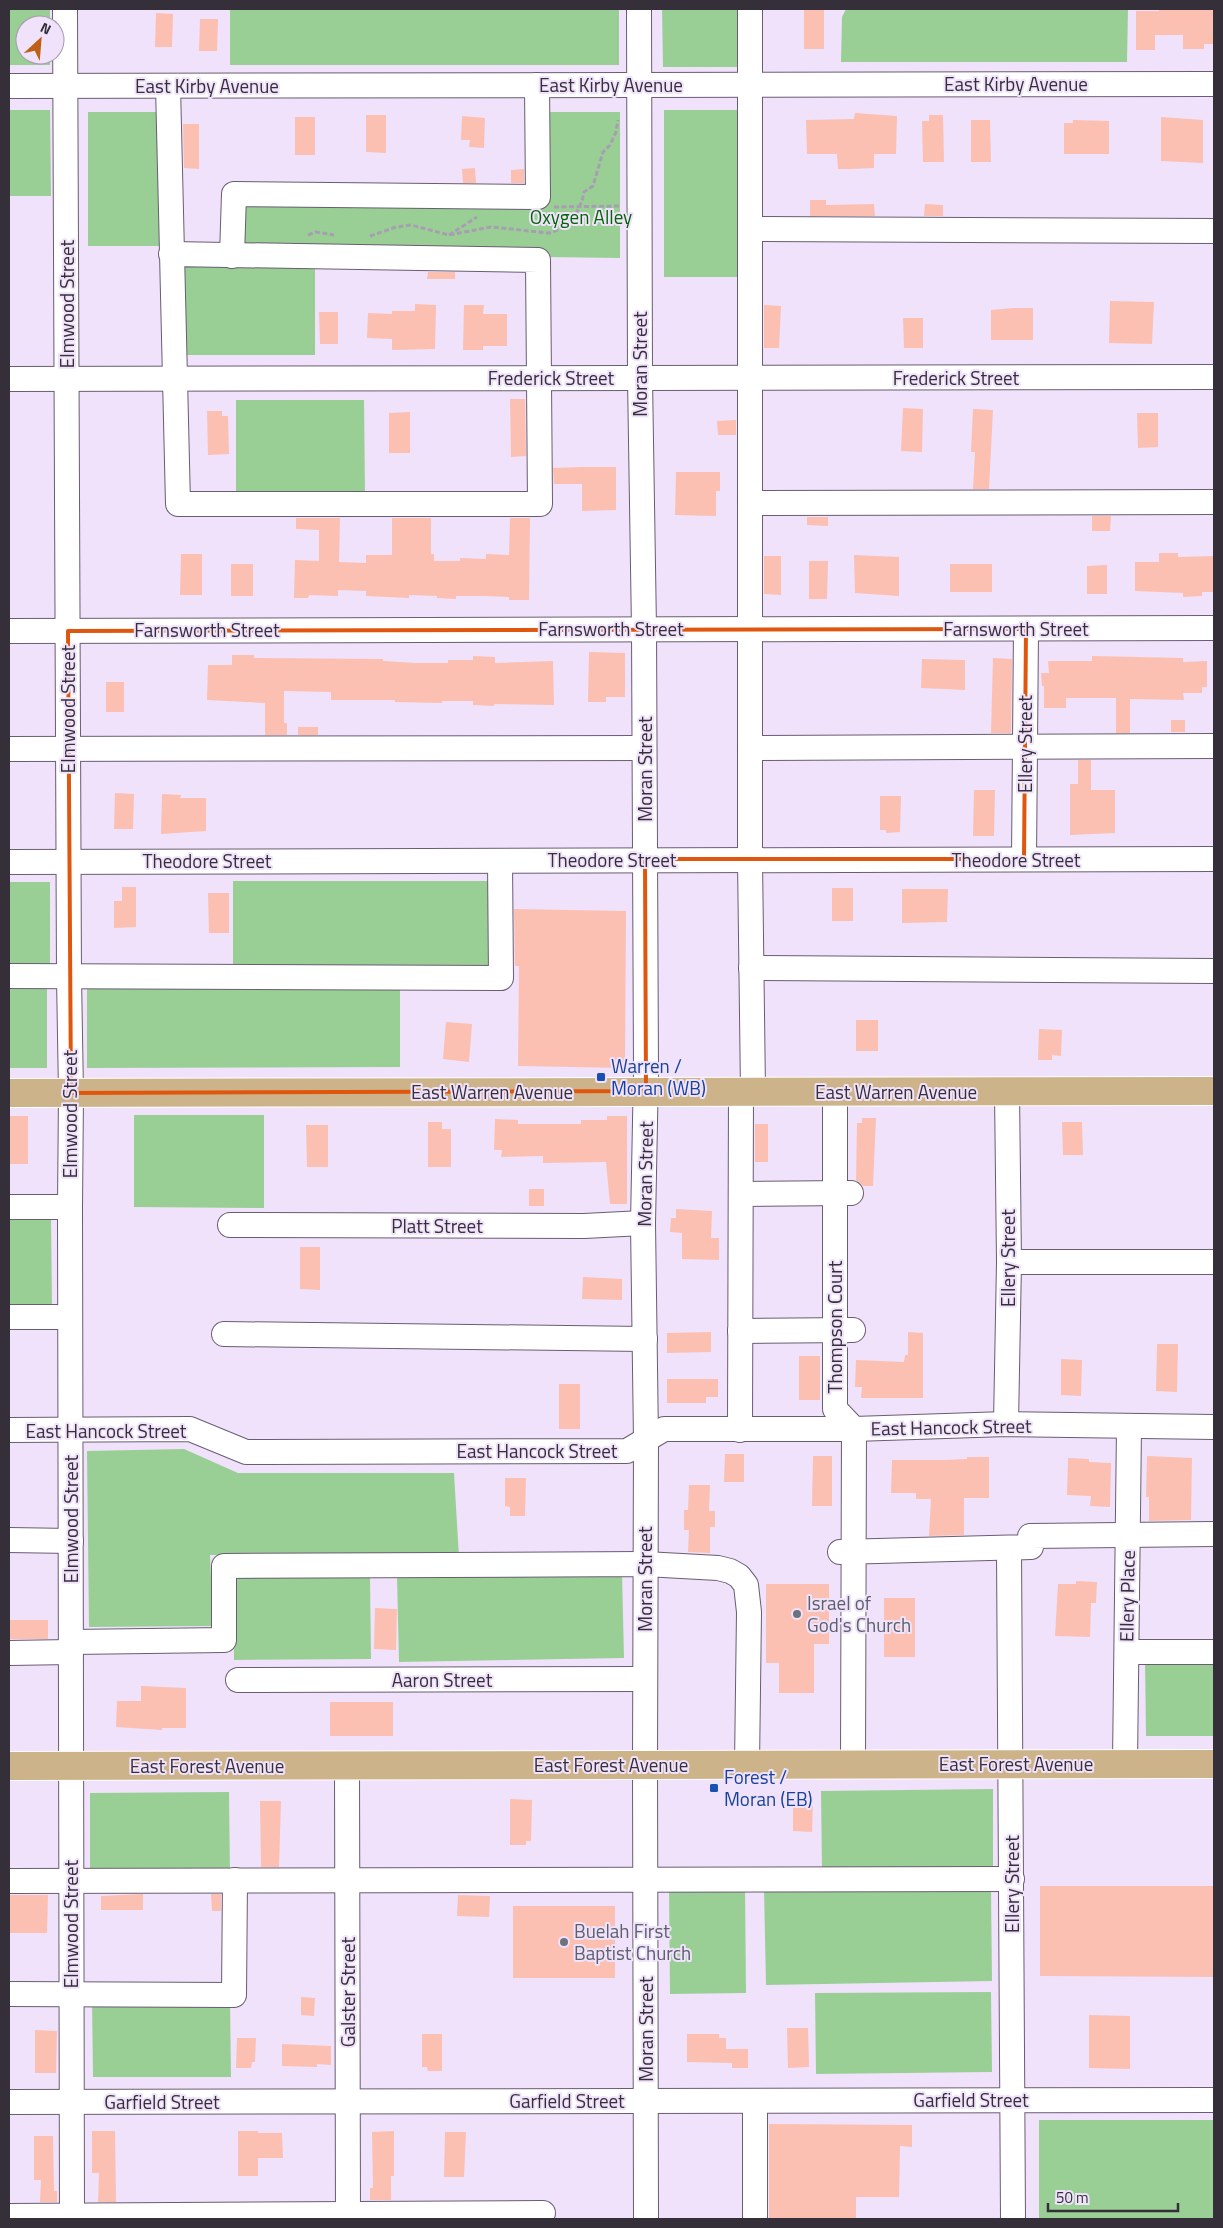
<svg xmlns="http://www.w3.org/2000/svg" width="1223" height="2228" viewBox="0 0 1223 2228" font-family="'Titillium Web',sans-serif">
  <style>
    .green { fill: #99cf95 }
    .building { fill: #fbc0b2 }
    .lines { fill: none; stroke-linecap: round; stroke-linejoin: round }
    .minor-casing { stroke: #695d72; stroke-width: 26 }
    .major-casing { stroke: #fff; stroke-width: 30 }
    .path { stroke: #a89eb1; stroke-width: 3; stroke-dasharray: 5 2.5; stroke-linecap: butt }
    .minor { stroke: #fff; stroke-width: 24 }
    .major { stroke: #cdb389; stroke-width: 28 }
    .marked { fill: none; stroke: #df570e; stroke-width: 4; stroke-linejoin: round }
    .transit-dot { fill: #1a4fb4; stroke: #f0e2fb; stroke-width: 2 }
    .worship-dot { fill: #6b7280; stroke: #f0e2fb; stroke-width: 2 }
    .labels { text-anchor: middle; stroke-width: 4; stroke-linejoin: round; paint-order: stroke }
    .street-label { font-size: 19px; fill: #342f38; stroke: #f0e2fb }
    .park-label { font-size: 19px; fill: #026505; stroke: #f0e2fb }
    .transit-label { font-size: 19px; fill: #164399; stroke: #f0e2fb; text-anchor: start }
    .worship-label { font-size: 19px; fill: #5b616d; stroke: #f0e2fb; text-anchor: start }
  </style>
  <rect width="100%" height="100%" fill="#f0e2fb"/>
  <g class="green">
    <polygon points="9,9 50,9 50,25 25,25 25,55 50,55 50,65 9,65"/>
    <rect x="230" y="9" width="389" height="56"/>
    <polygon points="662,9 741,9 742,67 663,67"/>
    <polygon points="846,9 1128,9 1127,62 841,62 842,17"/>
    <polygon points="9,110 50,110 51,196 9,196"/>
    <polygon points="664,110 740,110 741,277 664,277"/>
    <polygon points="88,112 161,112 163,246 88,246"/>
    <polygon points="545,112 620,112 620,258 238,253 238,198 544,202"/>
    <rect x="181" y="263" width="134" height="92"/>
    <polygon points="236,400 364,400 365,494 236,494"/>
    <rect x="233" y="881" width="258" height="88"/>
    <rect x="9" y="882" width="41" height="84"/>
    <polygon points="400,982 400,1067 87,1068 87,983"/>
    <rect x="9" y="983" width="38" height="85"/>
    <polygon points="134,1115 264,1115 264,1208 134,1207"/>
    <polygon points="9,1217 51,1217 52,1305 9,1305"/>
    <polygon points="184,1449 238,1473 454,1473 459,1557 210,1555 213,1626 89,1627 87,1451"/>
    <polygon points="622,1573 624,1658 399,1662 397,1577"/>
    <polygon points="370,1577 371,1659 234,1660 233,1578"/>
    <polygon points="1214,1656 1214,1736 1146,1736 1145,1657"/>
    <polygon points="993,1789 993,1869 822,1871 821,1791"/>
    <polygon points="229,1792 230,1874 90,1874 90,1793"/>
    <polygon points="991,1885 992,1981 766,1985 764,1889"/>
    <polygon points="745,1886 746,1993 670,1994 669,1887"/>
    <polygon points="991,1992 992,2072 816,2074 815,1993"/>
    <polygon points="92,1999 230,1999 231,2077 93,2077"/>
    <rect x="1039" y="2120" width="175" height="99"/>
  </g>
  <g class="building">
    <rect x="804" y="9" width="20" height="40"/>
    <polygon points="1159,9 1214,9 1214,44 1204,44 1204,49 1183,49 1183,35 1155,35 1155,50 1136,50 1136,11 1159,11"/>
    <polygon points="156,13 173,14 172,47 155,47"/>
    <polygon points="200,19 218,19 217,51 199,51"/>
    <polygon points="855,113 897,116 896,154 874,154 874,168 851,169 838,169 837,154 807,154 806,120 854,119"/>
    <polygon points="366,115 386,115 386,153 366,152"/>
    <polygon points="929,115 943,115 944,162 923,162 922,121 929,121"/>
    <polygon points="462,116 485,118 484,148 469,147 470,140 461,140"/>
    <rect x="295" y="117" width="20" height="38"/>
    <polygon points="1161,117 1203,120 1203,163 1161,161"/>
    <polygon points="971,120 990,120 991,162 971,162"/>
    <polygon points="1073,120 1109,121 1109,154 1064,154 1064,123 1073,123"/>
    <polygon points="183,124 199,124 199,169 184,168"/>
    <polygon points="475,168 476,183 463,183 462,169"/>
    <polygon points="524,169 524,183 511,183 511,170"/>
    <polygon points="810,200 826,200 826,205 874,204 875,216 810,216"/>
    <polygon points="925,204 943,205 943,216 924,216"/>
    <polygon points="428,272 455,272 455,279 427,279"/>
    <polygon points="1110,301 1154,302 1152,344 1109,343"/>
    <polygon points="415,304 436,305 435,349 392,350 392,339 367,338 368,313 392,314 392,311 415,311"/>
    <polygon points="464,305 484,305 483,314 507,314 507,346 483,346 483,350 463,350"/>
    <polygon points="764,305 781,306 779,348 764,348"/>
    <polygon points="1013,308 1033,308 1033,340 991,340 991,310"/>
    <polygon points="319,312 338,312 338,344 320,344"/>
    <polygon points="903,318 923,318 923,348 904,348"/>
    <polygon points="510,399 525,399 526,456 511,457"/>
    <polygon points="903,408 923,409 922,452 901,451"/>
    <polygon points="973,409 993,410 989,489 973,489 975,452 971,452"/>
    <polygon points="207,411 222,411 222,416 228,416 229,454 208,455"/>
    <polygon points="410,412 410,453 389,453 389,413"/>
    <polygon points="1137,413 1158,413 1158,447 1138,448"/>
    <polygon points="736,420 736,435 718,435 717,421"/>
    <polygon points="582,467 616,467 616,510 582,511 582,484 554,484 553,468"/>
    <polygon points="676,472 720,472 720,491 716,491 716,516 675,515"/>
    <polygon points="1092,516 1111,516 1110,531 1092,531"/>
    <polygon points="807,517 828,517 828,526 807,525"/>
    <polygon points="296,518 340,518 339,562 366,563 366,555 392,555 392,518 431,518 431,554 434,554 434,561 460,561 460,558 486,559 486,554 509,555 510,518 530,518 529,600 509,600 509,597 485,596 456,596 456,599 437,598 437,596 409,595 409,598 366,596 366,591 338,590 338,596 309,595 308,598 294,598 295,560 319,561 319,530 296,529"/>
    <polygon points="1159,553 1178,553 1178,557 1214,556 1214,592 1202,592 1202,596 1183,597 1183,593 1135,591 1135,562 1159,562"/>
    <polygon points="181,554 202,554 202,595 180,595"/>
    <polygon points="854,555 899,557 899,596 855,593"/>
    <polygon points="764,556 781,556 781,595 764,594"/>
    <polygon points="809,561 828,561 827,599 809,599"/>
    <rect x="231" y="564" width="22" height="32"/>
    <rect x="950" y="564" width="42" height="28"/>
    <polygon points="1107,565 1107,594 1087,594 1087,566"/>
    <polygon points="589,652 625,653 625,697 606,697 606,702 588,702"/>
    <polygon points="232,655 254,655 254,658 383,659 383,661 417,663 448,663 448,660 473,660 473,656 495,657 495,663 553,661 554,705 494,704 494,706 473,705 473,701 442,701 442,703 395,702 395,700 331,700 331,692 284,691 284,723 287,723 287,735 265,735 265,703 207,700 208,665 232,665"/>
    <polygon points="1092,656 1183,658 1183,662 1207,661 1207,687 1202,687 1202,693 1183,693 1184,700 1130,699 1130,733 1116,733 1116,698 1066,698 1066,708 1044,708 1044,686 1042,686 1041,673 1049,673 1048,661 1092,661"/>
    <polygon points="993,658 1012,659 1011,733 991,733"/>
    <polygon points="922,659 965,660 965,690 921,688"/>
    <rect x="106" y="682" width="18" height="30"/>
    <rect x="1171" y="720" width="14" height="12"/>
    <rect x="298" y="727" width="20" height="8"/>
    <polygon points="1078,760 1091,760 1091,790 1115,790 1115,833 1070,835 1070,784 1078,784"/>
    <polygon points="974,790 995,790 994,836 973,836"/>
    <polygon points="115,793 134,794 133,829 114,829"/>
    <polygon points="162,794 181,795 180,798 206,798 206,831 161,834"/>
    <polygon points="880,796 901,796 900,832 886,833 886,830 880,830"/>
    <polygon points="122,887 136,887 136,927 114,928 114,901 122,901"/>
    <rect x="832" y="888" width="21" height="33"/>
    <polygon points="902,889 948,889 947,922 902,923"/>
    <polygon points="208,893 229,893 229,933 209,933"/>
    <polygon points="514,909 626,911 625,1068 518,1066 519,966 515,966"/>
    <rect x="856" y="1020" width="22" height="31"/>
    <polygon points="446,1022 472,1024 469,1062 443,1059"/>
    <polygon points="1039,1029 1062,1030 1061,1056 1052,1055 1052,1060 1038,1060"/>
    <rect x="9" y="1116" width="19" height="48"/>
    <polygon points="607,1116 627,1116 627,1204 610,1204 606,1162 543,1163 543,1156 501,1157 502,1150 494,1150 495,1119 518,1120 518,1124 581,1124 581,1120 607,1120"/>
    <polygon points="862,1118 876,1118 873,1186 863,1186 856,1180 857,1123 862,1123"/>
    <polygon points="428,1122 442,1122 442,1129 451,1129 451,1167 428,1167"/>
    <polygon points="1062,1122 1082,1122 1083,1155 1063,1155"/>
    <rect x="755" y="1124" width="13" height="38"/>
    <polygon points="306,1125 328,1125 328,1167 307,1167"/>
    <rect x="529" y="1189" width="15" height="17"/>
    <polygon points="676,1209 712,1211 711,1238 719,1238 719,1260 682,1259 682,1233 670,1232 671,1218 676,1218"/>
    <polygon points="300,1247 320,1247 320,1290 300,1289"/>
    <polygon points="583,1277 622,1279 622,1300 582,1299"/>
    <polygon points="711,1332 711,1352 667,1353 667,1333"/>
    <polygon points="908,1332 923,1333 923,1398 861,1398 862,1387 855,1387 856,1360 904,1362 905,1355 908,1355"/>
    <polygon points="1157,1344 1178,1344 1177,1392 1156,1391"/>
    <rect x="799" y="1356" width="21" height="44"/>
    <polygon points="1061,1359 1082,1360 1081,1396 1061,1395"/>
    <polygon points="667,1379 718,1379 718,1397 706,1397 706,1403 667,1403"/>
    <rect x="559" y="1384" width="21" height="45"/>
    <polygon points="725,1454 744,1454 744,1482 724,1482"/>
    <polygon points="813,1456 832,1456 832,1506 812,1506"/>
    <polygon points="1147,1456 1192,1458 1191,1520 1149,1521 1149,1497 1146,1497"/>
    <polygon points="967,1457 989,1457 989,1498 964,1498 964,1535 929,1536 931,1499 916,1499 916,1493 891,1493 892,1460 944,1460 967,1459"/>
    <polygon points="1068,1458 1089,1459 1089,1462 1111,1463 1110,1507 1090,1506 1091,1496 1067,1495"/>
    <polygon points="505,1478 526,1478 525,1516 510,1516 510,1507 505,1506"/>
    <polygon points="689,1485 710,1485 709,1511 715,1511 715,1527 710,1527 710,1553 688,1552 689,1530 684,1530 684,1510 688,1510"/>
    <polygon points="1076,1581 1097,1582 1096,1603 1091,1603 1090,1637 1055,1636 1058,1584 1076,1584"/>
    <polygon points="766,1584 829,1584 829,1644 814,1644 814,1693 779,1693 779,1663 766,1663"/>
    <rect x="884" y="1598" width="31" height="59"/>
    <polygon points="375,1608 397,1609 396,1650 374,1649"/>
    <rect x="9" y="1620" width="39" height="19"/>
    <polygon points="141,1686 186,1688 186,1728 162,1728 162,1730 116,1727 117,1701 141,1701"/>
    <rect x="330" y="1702" width="63" height="34"/>
    <polygon points="510,1799 532,1800 531,1841 526,1841 526,1845 510,1845"/>
    <polygon points="260,1801 281,1801 279,1867 261,1867"/>
    <polygon points="793,1802 813,1803 812,1832 793,1831"/>
    <polygon points="1040,1886 1214,1886 1214,1977 1040,1976"/>
    <polygon points="143,1894 143,1910 101,1910 101,1896"/>
    <polygon points="211,1894 221,1894 221,1911 212,1911"/>
    <polygon points="9,1895 48,1895 47,1933 9,1933"/>
    <polygon points="458,1895 490,1896 489,1917 457,1916"/>
    <rect x="513" y="1906" width="102" height="72"/>
    <polygon points="301,1997 315,1998 314,2016 301,2015"/>
    <polygon points="1089,2015 1130,2016 1130,2069 1089,2068"/>
    <polygon points="787,2028 808,2028 809,2067 788,2068"/>
    <polygon points="35,2030 57,2031 56,2073 35,2073"/>
    <polygon points="422,2034 442,2034 442,2071 428,2071 427,2067 422,2067"/>
    <polygon points="687,2034 719,2034 719,2038 726,2038 726,2049 748,2049 748,2068 732,2068 732,2063 687,2062"/>
    <polygon points="237,2038 256,2038 255,2062 252,2062 251,2068 236,2068"/>
    <polygon points="282,2044 331,2046 331,2065 317,2064 317,2067 282,2066"/>
    <polygon points="769,2124 912,2125 912,2147 900,2146 899,2197 856,2197 856,2219 769,2219"/>
    <polygon points="92,2131 115,2131 116,2202 98,2202 99,2173 92,2173"/>
    <polygon points="238,2131 258,2131 258,2133 282,2133 283,2158 258,2158 258,2176 238,2176"/>
    <polygon points="394,2131 394,2176 391,2176 391,2200 370,2200 370,2188 373,2188 372,2132"/>
    <polygon points="445,2132 466,2132 464,2177 444,2177"/>
    <polygon points="34,2136 53,2136 54,2191 57,2191 57,2202 40,2202 41,2180 34,2180"/>
  </g>
  <g class="lines">
    <defs>
      <g id="minor">
        <polyline points="65,9 69,977 71,1093 70,1207 72,2219"/>
        <polyline points="639,9 640,378 644,629 646,1071 643,1223 646,1440 645,1765 646,2219"/>
        <polyline points="750,9 750,860 753,1091"/>
        <polyline points="9,86 1214,84"/>
        <polyline points="168,86 178,504 540,504 538,260 171,254"/>
        <polyline points="750,229 1214,231"/>
        <polyline points="232,256 234,194 538,197 537,85"/>
        <polyline points="9,379 1214,377"/>
        <polyline points="750,503 1214,502"/>
        <polyline points="9,631 1214,628"/>
        <polyline points="750,748 1214,746"/>
        <polyline points="9,749 644,748"/>
        <polyline points="1024,859 1026,629"/>
        <polyline points="9,862 1214,859"/>
        <polyline points="751,968 1214,971"/>
        <polyline points="9,976 501,978 500,861"/>
        <polyline points="835,1092 835,1409 854,1429 853,1764"/>
        <polyline points="741,1194 851,1193"/>
        <polyline points="9,1207 70,1207"/>
        <polyline points="230,1225 584,1226 643,1223"/>
        <polyline points="1009,1262 1214,1262"/>
        <polyline points="9,1317 70,1317"/>
        <polyline points="740,1331 853,1330"/>
        <polyline points="224,1334 645,1339"/>
        <polyline points="1006,1424 1009,1262 1007,1092"/>
        <polyline points="9,1430 190,1429 246,1452 264,1452 627,1451 664,1429 854,1429 1006,1424 1214,1427"/>
        <polyline points="740,1430 741,1092"/>
        <polyline points="9,1540 71,1541"/>
        <polyline points="1009,1548 1013,2219"/>
        <polyline points="840,1552 1031,1547 1030,1536 1214,1534"/>
        <polyline points="71,1642 224,1640 224,1566 645,1564 718,1568 730,1571 739,1576 746,1585 749,1612 747,1765"/>
        <polyline points="1127,1652 1214,1652"/>
        <polyline points="9,1653 71,1652"/>
        <polyline points="238,1680 645,1679"/>
        <polyline points="1125,1764 1129,1427"/>
        <polyline points="347,1765 348,2219"/>
        <polyline points="9,1881 1012,1879"/>
        <polyline points="9,1994 234,1995 235,1880"/>
        <polyline points="755,2101 755,2219"/>
        <polyline points="9,2102 1214,2100"/>
        <polyline points="9,2216 543,2213"/>
      </g>
      <g id="major">
        <polyline points="9,1093 1214,1091"/>
        <polyline points="9,1766 1214,1764"/>
      </g>
    </defs>
    <use href="#minor" class="minor-casing"/>
    <use href="#major" class="major-casing"/>
    <g class="path">
      <polyline points="554,207 620,206"/>
      <polyline points="308,235 316,232 334,235"/>
      <polyline points="449,235 477,217"/>
      <polyline points="370,236 396,227 411,225 449,235 491,227 549,233 566,227 574,218 582,201 584,192 593,186 603,152 610,145 616,132 618,120"/>
    </g>
    <use href="#minor" class="minor"/>
    <use href="#major" class="major"/>
  </g>
  <path class="marked" d="M1026,629L1024,859H645L646,1091L71,1093L68,631Z"/>
  <g class="transit-dot">
    <rect x="596" y="1072" width="10" height="10" rx="2.5"/>
    <rect x="709" y="1783" width="10" height="10" rx="2.5"/>
  </g>
  <g class="worship-dot">
    <circle cx="797" cy="1614" r="5"/>
    <circle cx="564" cy="1942" r="5"/>
  </g>
  <g class="labels">
    <g class="street-label">
      <text x="1016" y="91">East Kirby Avenue</text>
      <text x="611" y="92">East Kirby Avenue</text>
      <text x="207" y="93">East Kirby Avenue</text>
      <text transform="translate(67 304) rotate(-90)" y="7">Elmwood Street</text>
      <text transform="translate(640 364) rotate(-90)" y="7">Moran Street</text>
      <text x="551" y="385">Frederick Street</text>
      <text x="956" y="385">Frederick Street</text>
      <text x="611" y="636">Farnsworth Street</text>
      <text x="1016" y="636">Farnsworth Street</text>
      <text x="207" y="637">Farnsworth Street</text>
      <text transform="translate(68 709) rotate(-90)" y="7">Elmwood Street</text>
      <text transform="translate(1025 744) rotate(-90)" y="7">Ellery Street</text>
      <text transform="translate(645 769) rotate(-90)" y="7">Moran Street</text>
      <text x="612" y="867">Theodore Street</text>
      <text x="1016" y="867">Theodore Street</text>
      <text x="207" y="868">Theodore Street</text>
      <text x="492" y="1099">East Warren Avenue</text>
      <text x="896" y="1099">East Warren Avenue</text>
      <text transform="translate(70 1114) rotate(-90)" y="7">Elmwood Street</text>
      <text transform="translate(645 1174) rotate(-89)" y="7">Moran Street</text>
      <text x="437" y="1233">Platt Street</text>
      <text transform="translate(1008 1258) rotate(-90)" y="7">Ellery Street</text>
      <text transform="translate(835 1327) rotate(-90)" y="7">Thompson Court</text>
      <text transform="translate(951 1427) rotate(-1)" y="7">East Hancock Street</text>
      <text x="106" y="1438">East Hancock Street</text>
      <text x="537" y="1458">East Hancock Street</text>
      <text transform="translate(71 1519) rotate(-90)" y="7">Elmwood Street</text>
      <text transform="translate(645 1579) rotate(-90)" y="7">Moran Street</text>
      <text transform="translate(1127 1596) rotate(-89)" y="7">Ellery Place</text>
      <text x="442" y="1687">Aaron Street</text>
      <text x="1016" y="1771">East Forest Avenue</text>
      <text x="611" y="1772">East Forest Avenue</text>
      <text x="207" y="1773">East Forest Avenue</text>
      <text transform="translate(1012 1884) rotate(-90)" y="7">Ellery Street</text>
      <text transform="translate(71 1924) rotate(-90)" y="7">Elmwood Street</text>
      <text transform="translate(348 1992) rotate(-90)" y="7">Galster Street</text>
      <text transform="translate(646 2029) rotate(-90)" y="7">Moran Street</text>
      <text x="971" y="2107">Garfield Street</text>
      <text x="567" y="2108">Garfield Street</text>
      <text x="162" y="2109">Garfield Street</text>
    </g>
    <g class="park-label">
      <text x="581" y="224">Oxygen Alley</text>
    </g>
    <g class="transit-label">
      <text x="611" y="1073">Warren /<tspan x="611" dy="22">Moran (WB)</tspan></text>
      <text x="724" y="1784">Forest /<tspan x="724" dy="22">Moran (EB)</tspan></text>
    </g>
    <g class="worship-label">
      <text x="807" y="1610">Israel of<tspan x="807" dy="22">God's Church</tspan></text>
      <text x="574" y="1938">Buelah First<tspan x="574" dy="22">Baptist Church</tspan></text>
    </g>
  </g>
  <rect width="1223" height="2228" fill="none" stroke="#342f38" stroke-width="20"/>
  <g transform="translate(40 40) rotate(26)"><circle r="24" fill="#f0e2fb" stroke="#a59aad"/>
  <path d="M0-4L9 19L0 12L-9 19Z" fill="#bf6017"/>
  <text y="-8" font-size="14" font-weight="bold" text-anchor="middle" fill="#342f38">N</text>
  </g>
  <path d="M1048 2203v8h130v-8" fill="none" stroke="#342f38" stroke-width="2.5"/>
  <text x="1056" y="2203" font-size="15" fill="#342f38" stroke="#f0e2fb" stroke-width="4" paint-order="stroke">50 m</text>
</svg>
